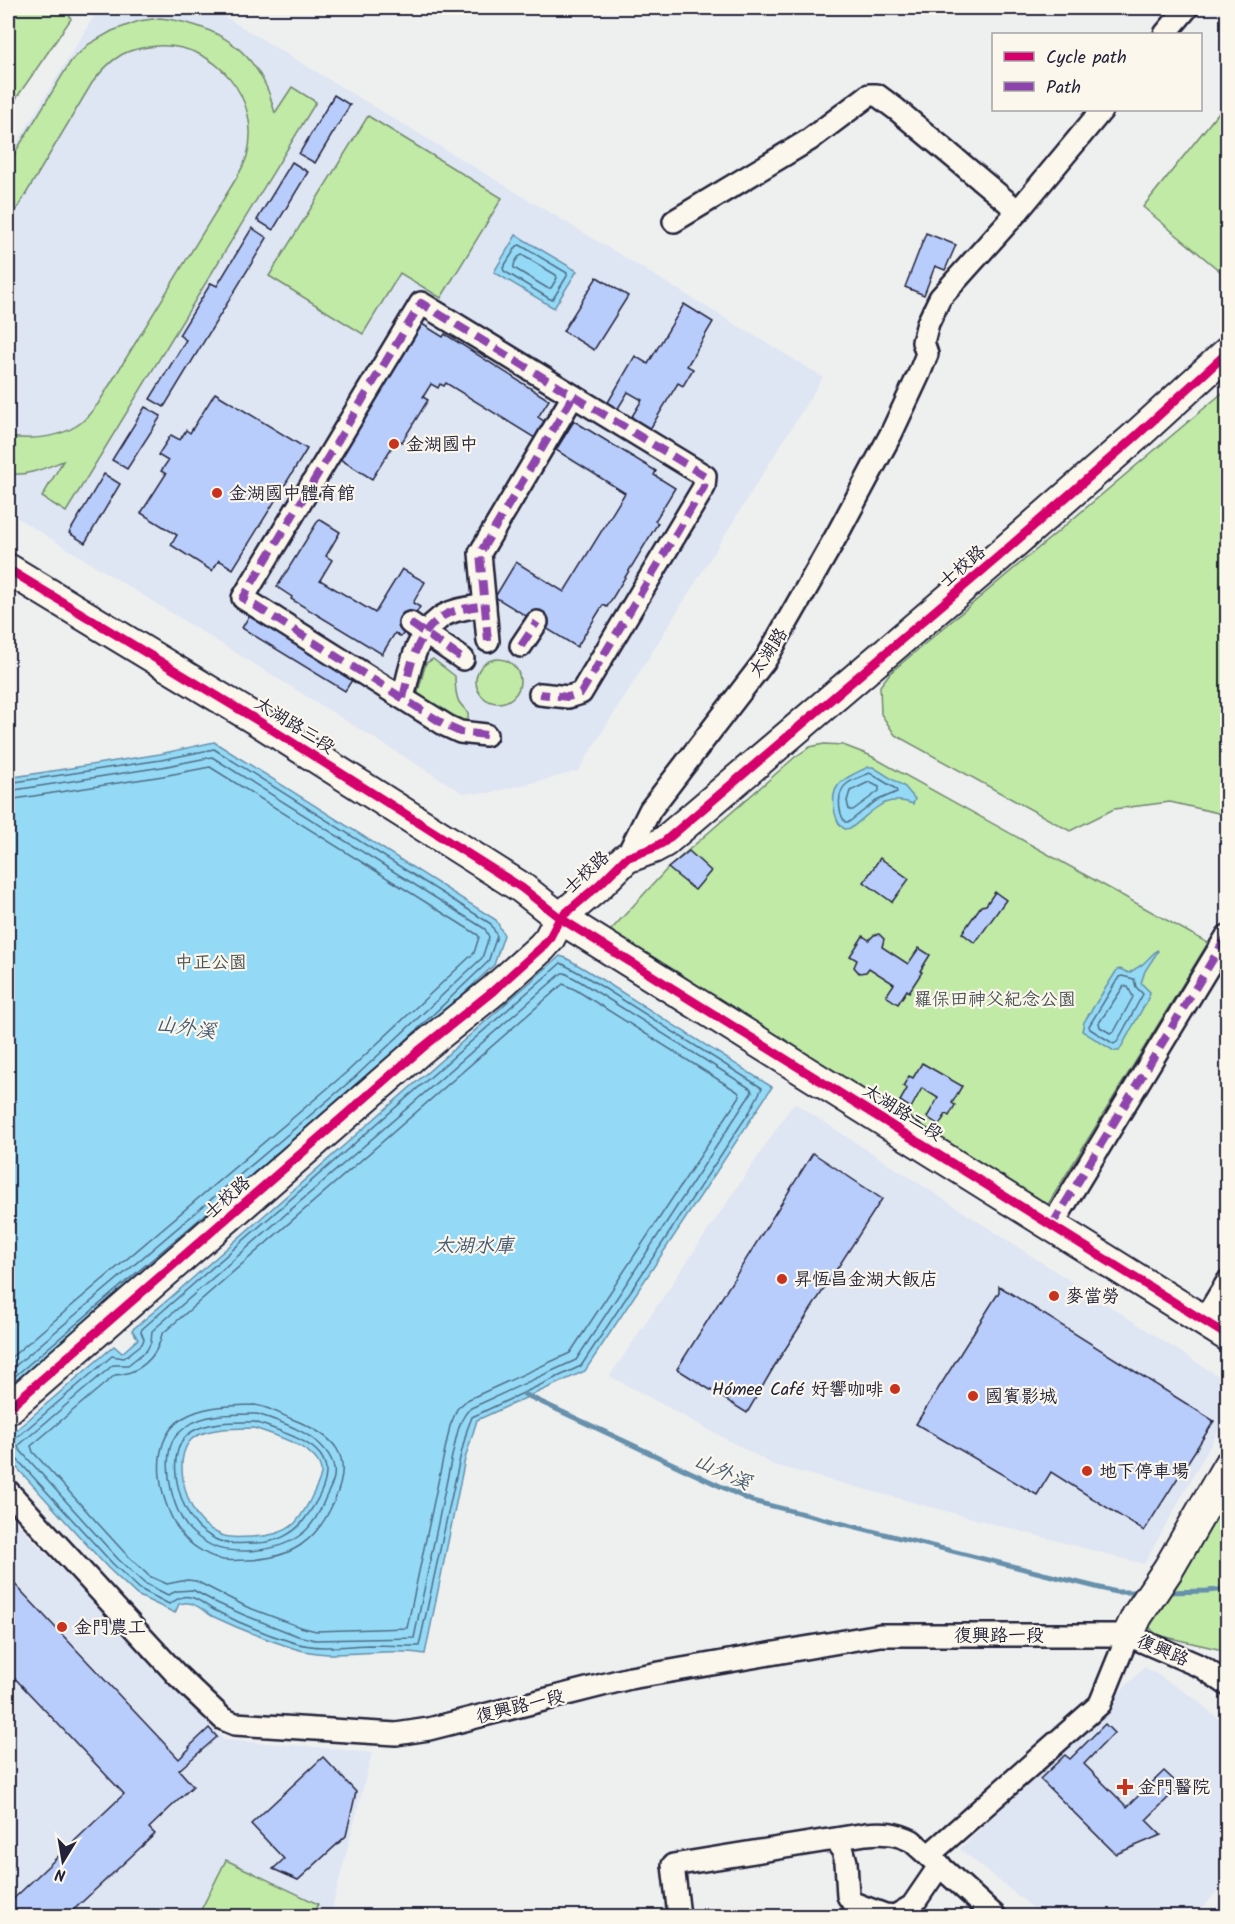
<svg xmlns="http://www.w3.org/2000/svg" width="1235" height="1924" viewBox="0 0 1235 1924" font-family="Kalam,'LXGW WenKai TC',sans-serif">
  <style>
    .built { fill: #dee5f3 }
    .green { fill: #c0eaa6; stroke: #718670; stroke-width: 1.5 }
    .water { fill: #94daf6; stroke: #6690ab; stroke-width: 1.5; fill-rule: evenodd }
    .lines { fill: none; stroke-linecap: round; stroke-linejoin: round }
    .shore { stroke: #506c86; stroke-width: 1.5 }
    .stream { stroke: #6690ab; stroke-width: 5 }
    .building { fill: #b8cdfc; stroke: #22223b; stroke-width: 1.5 }
    .street-casing { stroke: #22223b; stroke-width: 26 }
    .secondary-casing { stroke: #22223b; stroke-width: 34 }
    .street { stroke: #fbf7ec; stroke-width: 21 }
    .secondary { stroke: #fbf7ec; stroke-width: 30 }
    .quiet { stroke: #8e44ad; stroke-width: 8; stroke-dasharray: 15 8; stroke-linecap: butt }
    .cycleway-casing { stroke: #fbf7ec; stroke-width: 13 }
    .cycleway { stroke: #d6006c; stroke-width: 9 }
    .poi-dot { fill: #c8321e; stroke: #fbf7ec; stroke-width: 2 }
    .labels { text-anchor: middle; stroke-width: 4.5; stroke-linejoin: round; paint-order: stroke }
    .poi-label { font-size: 18px; fill: #22223b; stroke: #fbf7ec; text-anchor: start }
    .street-label { font-size: 18px; fill: #22223b; stroke: #fbf7ec }
    .park-label { font-size: 18px; fill: #4a5456; stroke: #fbf7ec }
    .water-label { font-size: 20px; font-style: italic; fill: #445973; stroke: #fbf7ec }
  </style>
  <rect width="100%" height="100%" fill="#eeefef"/>
  <filter id="ink" filterUnits="userSpaceOnUse"><feTurbulence type="fractalNoise" baseFrequency=".0167" numOctaves="2"/><feDisplacementMap in="SourceGraphic" scale="12" xChannelSelector="R" yChannelSelector="G"/><feConvolveMatrix kernelMatrix="1 2 1 2 8 2 1 2 1" color-interpolation-filters="sRGB"/></filter>
  <g filter="url(#ink)">
    <g class="built">
      <polygon points="99,8 210,8 823,377 578,771 548,779 488,793 463,793 8,512 8,158"/>
      <polygon points="794,1103 1227,1382 1227,1415 1144,1564 774,1465 610,1376"/>
      <polygon points="8,1514 224,1740 307,1746 372,1753 330,1916 8,1916"/>
      <polygon points="1145,1667 1194,1698 1227,1726 1227,1881 1195,1916 1043,1916 960,1849"/>
    </g>
    <g class="green">
      <polygon points="8,8 66,8 71,19 8,110"/>
      <path d="M160,18C207,24 245,41 266,86C270,94 272,104 275,113L292,87L316,102L66,512L42,497L63,461C45,468 28,476 8,474V437C33,440 60,439 82,422C88,417 93,409 98,404L237,177C241,170 245,163 247,156C263,99 215,42 157,46C146,47 131,49 121,55C109,62 101,72 92,83L8,224V164L71,61L89,44L112,31L139,21Z"/>
      <polygon points="1227,102 1227,277 1143,207"/>
      <polygon points="368,116 502,198 441,298 400,273 363,334 269,276"/>
      <polygon points="1227,389 1227,815 1170,802 1114,809 1070,831 895,735 881,714 880,686 890,673"/>
      <path d="M433,659L455,676C455,684 455,694 459,702C465,711 472,712 466,724L460,725L421,700L418,692L425,666L426,663Z"/>
      <circle cx="498" cy="681" r="22"/>
      <polygon points="824,744 843,745 869,755 1208,943 1044,1211 609,932 668,868 795,757 810,747"/>
      <polygon points="1227,1483 1227,1656 1218,1649 1157,1635 1143,1621"/>
      <polygon points="226,1860 318,1904 312,1916 198,1916"/>
    </g>
    <g class="water">
      <polygon points="516,235 577,271 554,308 494,272"/>
      <polygon points="214,742 496,920 504,935 494,965 363,1088 8,1389 8,778 160,754"/>
      <path d="M868,767H873L905,787L915,799L913,804C883,793 873,812 851,828L845,829C838,825 837,820 835,813C828,782 845,779 868,767Z"/>
      <polygon points="1157,950 1158,951 1145,971 1141,983 1150,992 1149,997 1119,1051 1114,1051 1082,1031 1084,1022 1117,970 1120,969 1129,973 1143,964"/>
      <path d="M560,956L566,958L588,971L772,1087L585,1371L477,1420L465,1459L425,1654C381,1646 335,1662 293,1648C265,1639 237,1628 212,1616C205,1612 196,1603 188,1603C185,1602 182,1604 179,1604L175,1613L137,1595L108,1568L9,1459L8,1454V1437L114,1346L122,1353L138,1339L132,1330L170,1298ZM254,1428C274,1435 317,1447 321,1470C322,1477 317,1485 314,1492C309,1503 303,1514 295,1523C285,1533 266,1537 252,1537C242,1537 230,1539 221,1535C215,1532 206,1527 202,1522C185,1505 170,1451 196,1436C213,1427 235,1429 254,1428Z"/>
    </g>
    <g class="lines">
      <g class="shore">
        <polygon points="520,245 567,273 567,276 553,299 550,299 504,271 503,268 517,246"/>
        <path d="M522,255L556,275L557,278L551,288H547L514,268C513,264 518,256 522,255Z"/>
        <path d="M870,773L896,789L897,792L876,801L849,822H845C838,812 836,791 848,783C854,779 863,776 870,773Z"/>
        <polygon points="869,782 879,787 879,791 853,810 849,810 847,801 850,791"/>
        <polyline points="8,783 161,760 214,749 491,924 497,936 488,962 398,1048"/>
        <polyline points="8,791 162,767 212,757 485,929 489,937 482,958 354,1078 8,1372"/>
        <polyline points="8,800 163,776 210,767 478,935 479,937 474,953 348,1071 8,1360"/>
        <path d="M562,973H565L581,982L751,1089L752,1092L576,1360L471,1408C458,1418 456,1441 452,1456L414,1638L315,1640L298,1636L244,1615L217,1603L193,1590L177,1591L168,1595L144,1583L118,1559L19,1449L18,1446L113,1365H128L147,1350L151,1342L152,1331Z"/>
        <polygon points="1122,976 1134,979 1136,987 1143,994 1117,1042 1114,1044 1090,1029 1089,1026 1119,977"/>
        <path d="M563,984L576,990L738,1092L740,1096L570,1353L467,1400L457,1409L450,1426L407,1628L316,1631L300,1627L247,1607L196,1581L187,1580L167,1584L149,1576L124,1552L33,1452L31,1446L115,1375C139,1374 157,1358 162,1334Z"/>
        <polygon points="1124,986 1128,987 1133,997 1114,1032 1110,1033 1100,1027 1099,1023"/>
        <polyline points="8,1382 255,1172"/>
        <path d="M254,1405C267,1406 280,1414 292,1419C335,1436 355,1455 334,1501C317,1542 290,1559 246,1560C239,1560 230,1561 223,1560C210,1557 193,1547 184,1537C160,1508 144,1442 183,1418C204,1405 230,1406 254,1405Z"/>
        <path d="M257,1414C283,1422 330,1438 334,1469C336,1480 329,1490 325,1499C320,1512 311,1528 299,1536C284,1547 266,1550 248,1551C223,1551 213,1550 193,1533C173,1516 161,1464 173,1440C176,1435 182,1430 186,1427C204,1413 234,1414 257,1414Z"/>
        <path d="M255,1422C315,1443 352,1455 304,1520C293,1535 274,1543 256,1543C242,1543 228,1546 215,1539C210,1536 201,1531 197,1526C178,1505 162,1448 193,1431C211,1421 235,1422 255,1422Z"/>
        <path d="M8,1441L14,1440L112,1356L124,1358L142,1344L144,1339L141,1332L142,1329L561,963L585,976L762,1088L750,1111L581,1366L472,1417L467,1430L460,1458L419,1646C402,1646 385,1645 368,1645C343,1646 320,1650 295,1643C268,1635 239,1623 214,1610C206,1606 198,1598 190,1597C181,1595 175,1601 169,1604L140,1589L113,1564L14,1456L8,1453"/>
      </g>
      <g class="stream">
        <polyline points="524,1394 752,1501 1116,1592 1142,1592"/>
        <polyline points="1166,1592 1207,1591 1228,1589"/>
      </g>
    </g>
    <g class="building">
      <polygon points="334,95 350,105 315,163 299,154"/>
      <polygon points="292,162 308,172 273,230 257,220"/>
      <polygon points="252,228 267,238 164,407 150,399 186,340 179,335 211,283 217,286"/>
      <polygon points="926,233 956,245 945,270 935,266 924,295 905,287"/>
      <polygon points="597,277 628,296 594,350 563,331"/>
      <polygon points="684,304 713,322 687,366 693,369 683,386 678,383 650,429 631,418 642,400 628,392 617,410 607,404 635,356 648,364"/>
      <polygon points="422,324 443,337 445,334 549,400 538,417 548,424 538,440 446,383 444,386 440,384 438,388 431,384 423,397 428,400 402,442 397,439 372,479 338,458"/>
      <polygon points="215,393 307,449 233,569 219,560 212,571 171,545 177,535 141,513 166,474 161,471 168,461 158,455 171,435 180,440 186,430 190,433"/>
      <polygon points="145,407 161,416 127,469 112,460"/>
      <polygon points="574,421 656,471 654,475 675,488 655,521 658,523 607,607 603,605 577,647 495,597 516,562 564,592 625,493 556,450"/>
      <polygon points="104,474 120,484 85,543 69,533"/>
      <polygon points="319,519 340,532 326,556 332,560 320,580 375,613 402,569 425,582 413,603 420,607 401,637 395,633 382,654 291,599 292,597 277,587"/>
      <polygon points="249,616 352,680 345,691 242,628"/>
      <polygon points="689,851 711,871 695,890 668,868"/>
      <polygon points="880,858 909,879 892,902 864,882"/>
      <polygon points="995,892 1006,900 975,943 962,933 981,906 986,905"/>
      <polygon points="879,934 884,939 882,947 908,964 919,948 930,955 920,971 922,972 909,992 907,990 898,1004 886,996 894,984 869,968 866,972 859,973 854,967 857,960 850,956 863,936 869,940 874,935"/>
      <polygon points="922,1063 962,1086 952,1103 955,1105 949,1116 946,1114 939,1125 927,1117 938,1098 922,1088 911,1108 900,1101 907,1089 903,1086 909,1076 913,1078"/>
      <polygon points="813,1153 882,1199 775,1365 747,1413 677,1369"/>
      <polygon points="999,1286 1214,1421 1144,1531 1051,1472 1037,1495 916,1424 999,1292"/>
      <polygon points="8,1577 179,1759 190,1748 189,1747 209,1728 217,1737 179,1770 193,1786 149,1828 155,1834 67,1916 8,1916 8,1904 124,1794 8,1671"/>
      <polygon points="1105,1724 1114,1733 1084,1764 1127,1807 1164,1771 1180,1786 1146,1820 1161,1835 1116,1854 1040,1779 1065,1755 1070,1759"/>
      <polygon points="323,1757 356,1792 346,1836 298,1880 273,1869 284,1859 251,1824"/>
    </g>
    <g class="lines">
      <defs>
        <g id="street">
          <polyline points="1165,34 1187,8"/>
          <polyline points="674,221 809,140 869,95 877,95 896,109 1018,211"/>
          <polyline points="410,623 463,659"/>
          <polyline points="488,641 480,553 573,396"/>
          <polyline points="521,646 537,622"/>
          <path d="M403,698C410,669 414,637 440,618C452,609 470,608 485,605"/>
          <polyline points="486,735 460,732 447,726 243,598 421,303 705,476 704,487 581,693 568,697 540,694"/>
          <polyline points="626,858 650,810 766,659 838,533 891,434 919,374 927,354 923,342 928,323 940,298 1018,211 1102,110"/>
          <polyline points="1052,1225 1227,936"/>
          <polyline points="1204,1320 1228,1281"/>
          <polyline points="8,1491 178,1676 223,1719 235,1724 396,1734 429,1729 630,1678 880,1635 1128,1635 1202,1667 1228,1685"/>
          <polyline points="835,1840 843,1851 846,1862 848,1896 853,1903 885,1915 895,1916 912,1906 940,1865"/>
          <polyline points="929,1855 1100,1704 1128,1635"/>
          <path d="M679,1916L673,1865L866,1834C883,1832 896,1833 912,1841L995,1916"/>
        </g>
        <g id="secondary">
          <polyline points="8,569 260,722 522,888 560,918 1228,1336"/>
          <polyline points="8,1409 421,1049 493,991 542,947 549,939 560,918 600,884 626,858 653,848 664,842 998,557 1136,436 1228,352"/>
          <polyline points="1128,1635 1137,1616 1169,1568 1228,1466"/>
        </g>
      </defs>
      <use href="#street" class="street-casing"/>
      <use href="#secondary" class="secondary-casing"/>
      <use href="#street" class="street"/>
      <use href="#secondary" class="secondary"/>
      <g class="quiet">
        <polyline points="410,623 463,659"/>
        <polyline points="488,641 480,553 573,396"/>
        <polyline points="521,646 537,622"/>
        <path d="M403,698C410,669 414,637 440,618C452,609 470,608 485,605"/>
        <polyline points="486,735 460,732 447,726 243,598 421,303 705,476 704,487 581,693 568,697 540,694"/>
        <polyline points="1052,1225 1227,936"/>
      </g>
      <defs>
        <g id="cycleway">
          <polyline points="8,569 260,722 522,888 560,918 1228,1336"/>
          <polyline points="8,1409 421,1049 493,991 542,947 549,939 560,918 600,884 626,858 653,848 664,842 998,557 1136,436 1228,352"/>
        </g>
      </defs>
      <use href="#cycleway" class="cycleway-casing"/>
      <use href="#cycleway" class="cycleway"/>
    </g>
  </g>
  <g class="poi-dot">
    <circle cx="394" cy="444" r="6"/>
    <circle cx="217" cy="493" r="6"/>
    <circle cx="782" cy="1279" r="6"/>
    <circle cx="1054" cy="1296" r="6"/>
    <circle cx="895" cy="1389" r="6"/>
    <circle cx="973" cy="1396" r="6"/>
    <circle cx="1087" cy="1471" r="6"/>
    <circle cx="62" cy="1627" r="6"/>
    <path d="M1122 1778h6v6h6v6h-6v6h-6v-6h-6v-6h6z"/>
  </g>
  <g class="labels">
    <g class="poi-label">
      <text x="406" y="450">金湖國中</text>
      <text x="229" y="499">金湖國中體育館</text>
      <text x="794" y="1285">昇恆昌金湖大飯店</text>
      <text x="1066" y="1302">麥當勞</text>
      <text x="883" y="1395" text-anchor="end">Hómee Café 好響咖啡</text>
      <text x="985" y="1402">國賓影城</text>
      <text x="1099" y="1477">地下停車場</text>
      <text x="74" y="1633">金門農工</text>
      <text x="1138" y="1793">金門醫院</text>
    </g>
    <g class="street-label">
      <text transform="translate(962 566) rotate(-40)" y="6">士校路</text>
      <text transform="translate(768 652) rotate(-57)" y="6">太湖路</text>
      <text transform="translate(295 725) rotate(32)" y="6">太湖路三段</text>
      <text transform="translate(586 872) rotate(-42)" y="6">士校路</text>
      <text transform="translate(903 1112) rotate(32)" y="6">太湖路二段</text>
      <text transform="translate(227 1197) rotate(-41)" y="6">士校路</text>
      <text x="999" y="1641">復興路一段</text>
      <text transform="translate(1163 1650) rotate(23)" y="6">復興路</text>
      <text transform="translate(520 1706) rotate(-14)" y="6">復興路一段</text>
    </g>
    <g class="park-label">
      <text x="211" y="968">中正公園</text>
      <text x="995" y="1005">羅保田神父紀念公園</text>
    </g>
    <g class="water-label">
      <text transform="translate(186 1027) rotate(8)" y="7">山外溪</text>
      <text x="474" y="1252">太湖水庫</text>
      <text transform="translate(723 1471) rotate(25)" y="7">山外溪</text>
    </g>
  </g>
  <rect width="1235" height="1924" fill="none" stroke="#fbf7ec" stroke-width="30"/>
  <rect x="15" y="15" width="1205" height="1894" fill="none" stroke="#22223b" stroke-width="2" filter="url(#ink)"/>
  <rect x="992" y="33" width="210" height="78" fill="#fbf7ec" stroke="#a4a2a5" stroke-width="1.5"/>
  <rect x="1004" y="52" width="30" height="9" fill="#d6006c" stroke="#a4a2a5" stroke-width="1.5"/>
  <text x="1046" y="63" font-size="18" fill="#22223b">Cycle path</text>
  <rect x="1004" y="82" width="30" height="9" fill="#8e44ad" stroke="#a4a2a5" stroke-width="1.5"/>
  <text x="1046" y="93" font-size="18" fill="#22223b">Path</text>
  <g transform="translate(63 1861) rotate(191)" stroke="#fbf7ec" stroke-width="4.5" paint-order="stroke">
  <path d="M0-4.5L10 22L0 15L-10 22Z" fill="#22223b"/>
  <text y="-9" font-size="16" font-weight="bold" text-anchor="middle" fill="#22223b">N</text>
  </g>
</svg>
